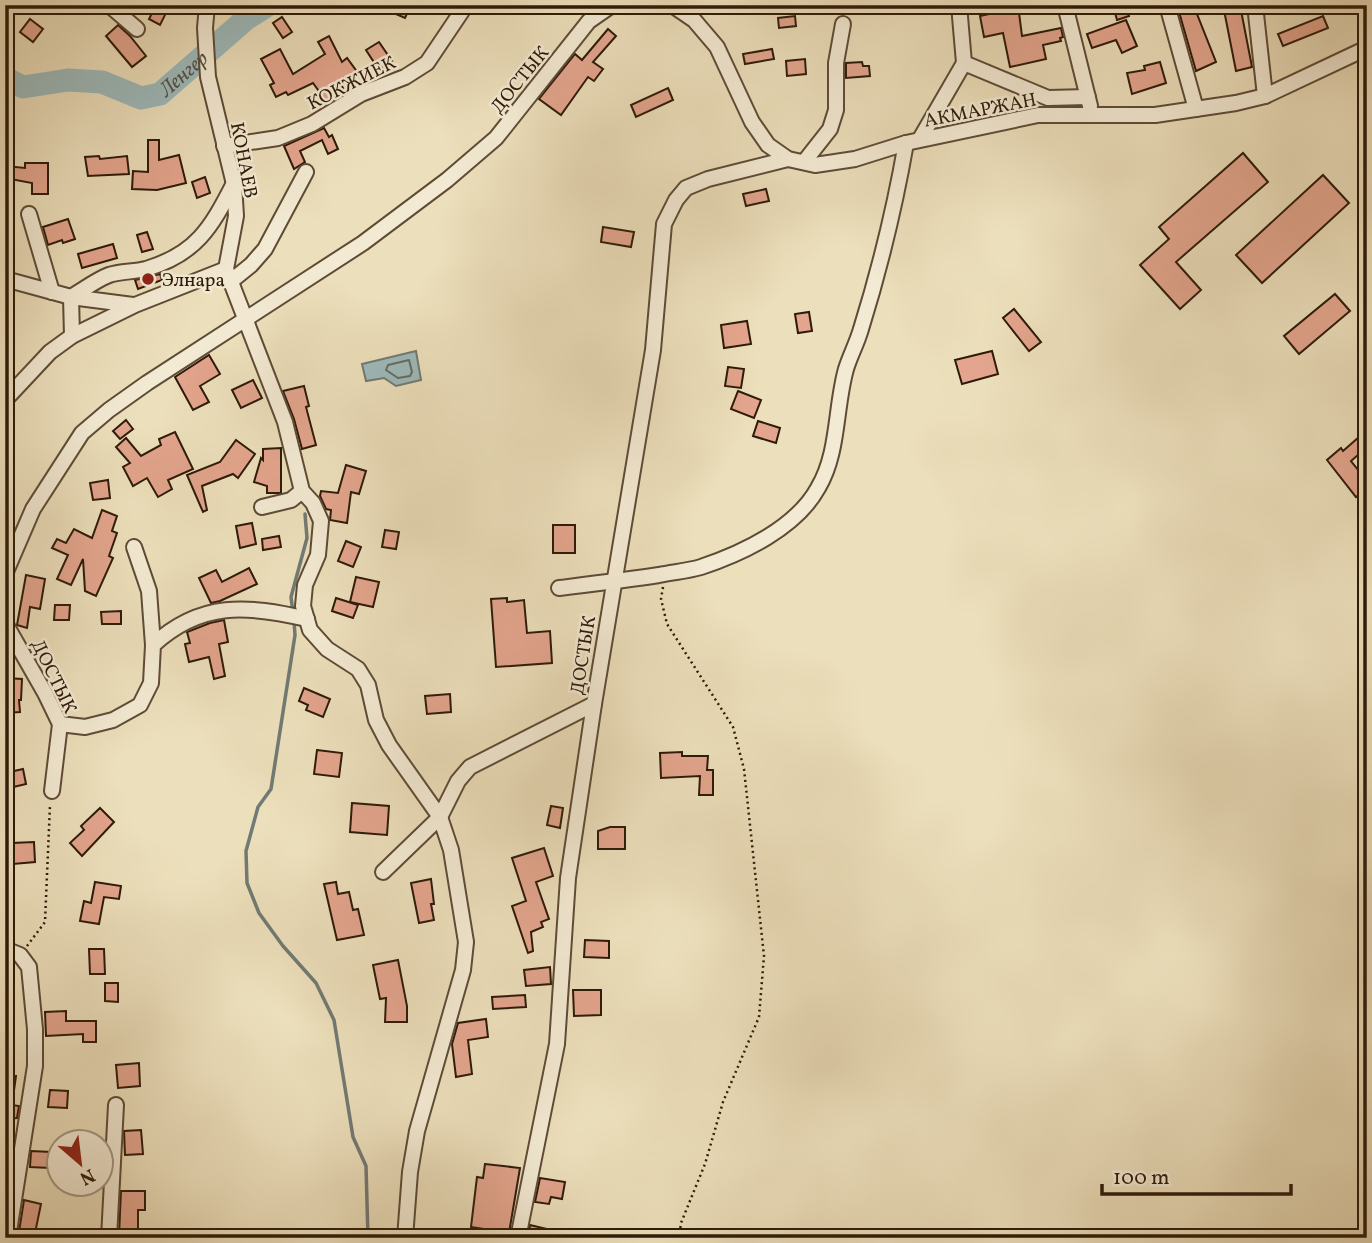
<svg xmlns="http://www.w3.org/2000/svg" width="1372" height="1243" viewBox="0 0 1372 1243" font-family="Vollkorn,serif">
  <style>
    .water { fill: #9dbabb; stroke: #717a74; stroke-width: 2 }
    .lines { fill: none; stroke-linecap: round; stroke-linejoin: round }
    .shore { stroke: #666a62; stroke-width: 2 }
    .stream { stroke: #717a74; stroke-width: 3.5 }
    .river { stroke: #9dbabb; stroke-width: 23 }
    .building { fill: #e3a58d; stroke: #2e1a09; stroke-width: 2 }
    .minor-casing { stroke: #5e4b36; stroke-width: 18 }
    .path { stroke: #2e1a09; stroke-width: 2.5; stroke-dasharray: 2 3.5; stroke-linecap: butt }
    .minor { stroke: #f3ead3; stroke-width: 14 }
    .poi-dot { fill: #8f2418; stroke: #f3ead3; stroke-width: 2.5 }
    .labels { text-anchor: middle; stroke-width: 5; stroke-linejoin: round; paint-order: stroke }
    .street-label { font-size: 19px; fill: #2e1a09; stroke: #f3ead3 }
    .poi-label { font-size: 19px; fill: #2e1a09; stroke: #f3ead3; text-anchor: start }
    .water-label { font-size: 21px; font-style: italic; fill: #555247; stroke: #f3ead3 }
  </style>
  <rect width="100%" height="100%" fill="#ecdfbb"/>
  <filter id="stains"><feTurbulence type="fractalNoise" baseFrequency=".00286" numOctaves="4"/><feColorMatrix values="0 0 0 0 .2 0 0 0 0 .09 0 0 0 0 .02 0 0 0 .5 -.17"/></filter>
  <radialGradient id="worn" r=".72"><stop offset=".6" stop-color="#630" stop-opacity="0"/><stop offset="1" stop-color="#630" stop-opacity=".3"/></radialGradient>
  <polygon class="water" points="416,351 421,380 396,386 384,378 366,381 362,364"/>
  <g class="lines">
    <polygon class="shore" points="409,360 412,372 410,376 398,378 386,370 388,365"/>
    <g class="stream">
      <polyline points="293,613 291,597 307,538 305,514"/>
      <polyline points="294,621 295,635 271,789 258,807 246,851 247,883 259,913 283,946 316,983 334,1020 353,1137 366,1166 368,1238"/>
    </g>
    <path class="river" id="s1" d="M5,78L23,87L68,80L102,82L141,98L160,94L246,19L268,5"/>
  </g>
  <g class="building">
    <polygon points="156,5 167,11 160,25 149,19"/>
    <polygon points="375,5 411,5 405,18"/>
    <polygon points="1018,5 1022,36 1061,28 1063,37 1060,38 1061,41 1043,45 1046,59 1010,67 1003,33 984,37 980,16 994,13 993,8"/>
    <polygon points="1113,5 1126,5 1129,16 1117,20"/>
    <polygon points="1177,5 1218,5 1219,10 1197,14 1216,62 1196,71"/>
    <polygon points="1223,5 1240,5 1252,67 1236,71"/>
    <polygon points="795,16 796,26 779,28 778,18"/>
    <polygon points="1323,16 1328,28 1283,46 1278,34"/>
    <polygon points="282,17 292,32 283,38 273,23"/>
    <polygon points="30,19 43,29 33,42 20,32"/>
    <polygon points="1126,20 1137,46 1122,53 1116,40 1092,48 1087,34"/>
    <polygon points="118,25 130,36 146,56 132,67 106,36"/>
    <polygon points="608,29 616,36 593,62 603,69 594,81 588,77 561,115 539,99 575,54 582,60"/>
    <polygon points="329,36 342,62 347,58 358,73 341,85 343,88 326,101 313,83 288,95 286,92 276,97 270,85 274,83 261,59 280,49 293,74 325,54 318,42"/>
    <polygon points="379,42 392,61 379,70 366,50"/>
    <polygon points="772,49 774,59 745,64 743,54"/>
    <polygon points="805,59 806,74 787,76 786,61"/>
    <polygon points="862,62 863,66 869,66 870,76 846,78 846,63"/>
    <polygon points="1160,62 1166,83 1132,94 1127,73 1145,70 1144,66"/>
    <polygon points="668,88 673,100 636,117 631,105"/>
    <polygon points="324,128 329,137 332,135 338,149 328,154 322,140 300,151 305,162 294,169 284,146"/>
    <polygon points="148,140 159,140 159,160 179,155 186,183 157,190 132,189 133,171 148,172"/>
    <polygon points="1243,153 1268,182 1176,262 1201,290 1180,309 1140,265 1169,239 1159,227"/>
    <polygon points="99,156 100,159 127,156 129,174 88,176 85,157"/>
    <polygon points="25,163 48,163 48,194 32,194 32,183 5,178 5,166 25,168"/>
    <polygon points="1323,175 1349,203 1262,283 1236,255"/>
    <polygon points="205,177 210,193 197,198 192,182"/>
    <polygon points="766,189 769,201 746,206 743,194"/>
    <polygon points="68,219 75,239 63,243 62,240 48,245 43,227"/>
    <polygon points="603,227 634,232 631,247 601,242"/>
    <polygon points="147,232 153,249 142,252 137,235"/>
    <polygon points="113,244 117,258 82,268 78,254"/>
    <polygon points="160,274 162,280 138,289 135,280"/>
    <polygon points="1335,294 1350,311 1299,354 1284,336"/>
    <polygon points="1014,309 1041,342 1029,351 1003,318"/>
    <polygon points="809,312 812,331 798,333 795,314"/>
    <polygon points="747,321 751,344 724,348 721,325"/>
    <polygon points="992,351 998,374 962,384 955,360"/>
    <polygon points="209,355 220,374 200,386 209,402 193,410 175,377"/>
    <polygon points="728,367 744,369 741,388 725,386"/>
    <polygon points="253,380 262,398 241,408 232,390"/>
    <polygon points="304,386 309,406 306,407 316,445 302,449 294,419 283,391"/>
    <polygon points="738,391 761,400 754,418 731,409"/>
    <polygon points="126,420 133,429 120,439 113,431"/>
    <polygon points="758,421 780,428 776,443 753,436"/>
    <polygon points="1367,430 1367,447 1351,461 1367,481 1367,489 1356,497 1327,460 1341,448 1343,451"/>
    <polygon points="175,432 193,469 168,480 172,489 158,497 147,478 133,486 123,467 130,463 116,447 126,438 141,456 161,445 159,439"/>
    <polygon points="236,440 255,454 238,478 233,474 202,486 207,510 203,512 187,475 220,462"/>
    <polygon points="281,448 281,493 267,493 267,486 254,482 261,458 263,460 263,449"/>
    <polygon points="346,465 366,471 359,494 351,492 347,523 330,520 331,510 326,509 320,496 321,491 338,493"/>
    <polygon points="108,480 110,498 93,500 90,483"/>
    <polygon points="102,510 117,516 112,531 117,533 109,556 113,558 96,596 85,591 83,559 71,585 57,579 68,555 52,548 57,539 66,543 74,529 92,538"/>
    <polygon points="252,523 256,544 240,548 236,526"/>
    <rect x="553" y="525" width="22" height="28"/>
    <polygon points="385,530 399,532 396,549 382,547"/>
    <polygon points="279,536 281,547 263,550 262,539"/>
    <polygon points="346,541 361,547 353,567 338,561"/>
    <polygon points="249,568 257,584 220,601 211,603 199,578 216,570 222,582"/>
    <polygon points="26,575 45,579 40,609 30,607 27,628 17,625"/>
    <polygon points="356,577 379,582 373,607 350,602"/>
    <polygon points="336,598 358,605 353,618 332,611"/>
    <polygon points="507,598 507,602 524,600 527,633 550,631 552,663 496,667 491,599"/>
    <polygon points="55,605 70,605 69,620 54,620"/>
    <polygon points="121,611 121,624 102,624 101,612"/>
    <polygon points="224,620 228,642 219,644 225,676 214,679 209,657 189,662 185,644 190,643 187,632 210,623"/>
    <polygon points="6,678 22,679 21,700 19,700 20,712 5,713"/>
    <polygon points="304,688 330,699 323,717 306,710 308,705 299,701"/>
    <polygon points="450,694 451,712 427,714 425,696"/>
    <polygon points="317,750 342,753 339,777 314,774"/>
    <polygon points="682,752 682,756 708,756 707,770 713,770 713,795 699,795 700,776 661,778 660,753"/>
    <polygon points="23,769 26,784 5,789 5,773"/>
    <polygon points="352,803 389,806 387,835 350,832"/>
    <polygon points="551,806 563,808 560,828 547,825"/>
    <polygon points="100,808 114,822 82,856 70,843 84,830 81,826"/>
    <polygon points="610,827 625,827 625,849 598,849 598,831"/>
    <polygon points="34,842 35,862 13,864 12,843"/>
    <polygon points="544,848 553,876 536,882 549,919 541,922 543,927 531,932 533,951 528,953 512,906 526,901 512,858"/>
    <polygon points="431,879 434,904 431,904 434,920 419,923 411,883"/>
    <polygon points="95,882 121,886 119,899 104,897 99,924 80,921 84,901 91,903"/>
    <polygon points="336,882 338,894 349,892 353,910 358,909 364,935 337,940 324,884"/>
    <polygon points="585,940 609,941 609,958 584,957"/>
    <polygon points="89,949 104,949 105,974 90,974"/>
    <polygon points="398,960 407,1006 407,1022 385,1022 386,998 380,999 373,965"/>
    <polygon points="550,967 551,984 526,986 524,970"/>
    <polygon points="105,983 118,983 118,1002 105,1001"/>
    <polygon points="573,990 601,990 601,1015 574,1016"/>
    <polygon points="525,995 526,1007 493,1009 492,997"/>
    <polygon points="66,1011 66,1021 96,1021 96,1042 83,1042 83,1034 46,1036 45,1012"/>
    <polygon points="486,1019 488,1037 468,1040 472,1074 456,1077 452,1044 458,1023"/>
    <polygon points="139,1063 140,1086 118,1088 116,1065"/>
    <polygon points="5,1076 16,1076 12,1105 19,1106 17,1118 5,1119"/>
    <polygon points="50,1090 68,1091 67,1108 48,1107"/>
    <polygon points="141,1130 143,1154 125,1155 124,1131"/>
    <polygon points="31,1151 51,1152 50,1168 30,1167"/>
    <polygon points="485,1164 520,1168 509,1233 471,1227 477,1177 483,1178"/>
    <polygon points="540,1178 565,1182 562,1199 551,1197 549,1204 535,1202"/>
    <polygon points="121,1191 145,1191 145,1210 138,1210 138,1235 119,1236"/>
    <polygon points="24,1200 41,1204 34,1238 18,1238"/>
    <polygon points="530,1225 568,1234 568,1238 528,1238"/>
  </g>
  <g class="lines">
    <defs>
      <g id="minor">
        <polyline points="109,5 137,29"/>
        <polyline points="207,5 205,28 208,77 234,184 236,216 226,269 285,422 302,491 313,503 321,521 318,555 305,585 303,606 310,630 327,649 358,669 368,685 376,720 389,745 440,817 451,850 466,942 463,970 417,1131 410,1172 405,1238"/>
        <polyline points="672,5 694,20 717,47 752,122 768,145 788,159 815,165 855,159 906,143 1038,115 1155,115 1236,103 1265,96 1367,48"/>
        <polyline points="1065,5 1090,106"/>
        <polyline points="1167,5 1196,109"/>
        <polyline points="1255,5 1265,96"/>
        <polyline points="964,63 1048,98 1088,97"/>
        <polyline points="920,139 964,63 959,5"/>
        <polyline points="224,146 278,138 312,124 361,94 405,77 427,63 466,5"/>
        <polyline points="804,162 830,129 836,110 836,63 843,24"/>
        <polyline points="29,214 52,292"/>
        <polyline points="5,279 71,297 133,305"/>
        <polyline points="230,282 251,265 265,249 306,172"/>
        <path d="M72,336L71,297C83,290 96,280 109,275C120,271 134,272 146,269C196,254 211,228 233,185"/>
        <polyline points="5,400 50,352 72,336 135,305 226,269"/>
        <polyline points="262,507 291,500 302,491"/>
        <polyline points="134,547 149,591 153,645"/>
        <polyline points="5,574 33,509 82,433 109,410 147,383 363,243 447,180 496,138 589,21 612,5"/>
        <path d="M559,588C592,584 626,580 659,575C673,572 688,571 701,567C743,553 796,528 818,488C839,453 835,408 846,369C850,356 857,343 861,329C880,268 895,206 906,143"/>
        <polyline points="5,623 45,693 60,724 52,791"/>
        <path d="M60,724L85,727L113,720L140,705L151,683L153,645C201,601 247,605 307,619"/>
        <polyline points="383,872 440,817 458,781 470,767 594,704"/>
        <polyline points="5,949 20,955 29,967 35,1029 35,1066 8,1238"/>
        <polyline points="109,1238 116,1105"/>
        <polyline points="518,1238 557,1044 568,878 594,704 653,350 664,224 676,200 686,188 708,179 788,159"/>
      </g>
    </defs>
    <use href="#minor" class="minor-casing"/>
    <g class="path">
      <polyline points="663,587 661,599 667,624 733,727 744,769 764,956 759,1017 723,1102 705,1164 681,1223 679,1238"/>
      <polyline points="27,946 45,922 50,805"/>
      <polyline points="317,1231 327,1238"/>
    </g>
    <use href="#minor" class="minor"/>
  </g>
  <circle class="poi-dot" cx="148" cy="279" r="7"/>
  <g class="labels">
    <g class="street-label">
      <text transform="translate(519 79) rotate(-51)" y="7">ДОСТЫК</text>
      <text transform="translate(351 82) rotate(-27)" y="7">КОКЖИЕК</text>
      <text transform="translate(980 109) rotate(-11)" y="7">АКМАРЖАН</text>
      <text transform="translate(245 160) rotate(79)" y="7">КОНАЕВ</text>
      <text transform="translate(582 655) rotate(-81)" y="7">ДОСТЫК</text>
      <text transform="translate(55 676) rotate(64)" y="7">ДОСТЫК</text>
    </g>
    <g class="poi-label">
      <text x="162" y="286">Элнара</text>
    </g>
    <g class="water-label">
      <text dy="7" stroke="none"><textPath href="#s1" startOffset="192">Ленгер</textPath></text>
    </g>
  </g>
  <rect width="1372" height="1243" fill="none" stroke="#ecdfbb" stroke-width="28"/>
  <rect x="7" y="7" width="1358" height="1229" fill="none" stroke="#2e1a09" stroke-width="3.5"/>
  <rect x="14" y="14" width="1344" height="1215" fill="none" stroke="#2e1a09" stroke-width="2"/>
  <g transform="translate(80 1163) rotate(152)"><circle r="33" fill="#f3ead3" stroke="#a49782" stroke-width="2"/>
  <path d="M0-5L12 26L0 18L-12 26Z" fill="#8f2418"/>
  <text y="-10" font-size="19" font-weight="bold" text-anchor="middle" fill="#2e1a09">N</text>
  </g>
  <path d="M1102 1184v10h189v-10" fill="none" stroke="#2e1a09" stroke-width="3.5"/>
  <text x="1113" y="1184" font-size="21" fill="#2e1a09" stroke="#f3ead3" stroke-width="5" paint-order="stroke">100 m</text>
  <rect width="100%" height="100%" filter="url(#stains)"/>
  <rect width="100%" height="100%" fill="url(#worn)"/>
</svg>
